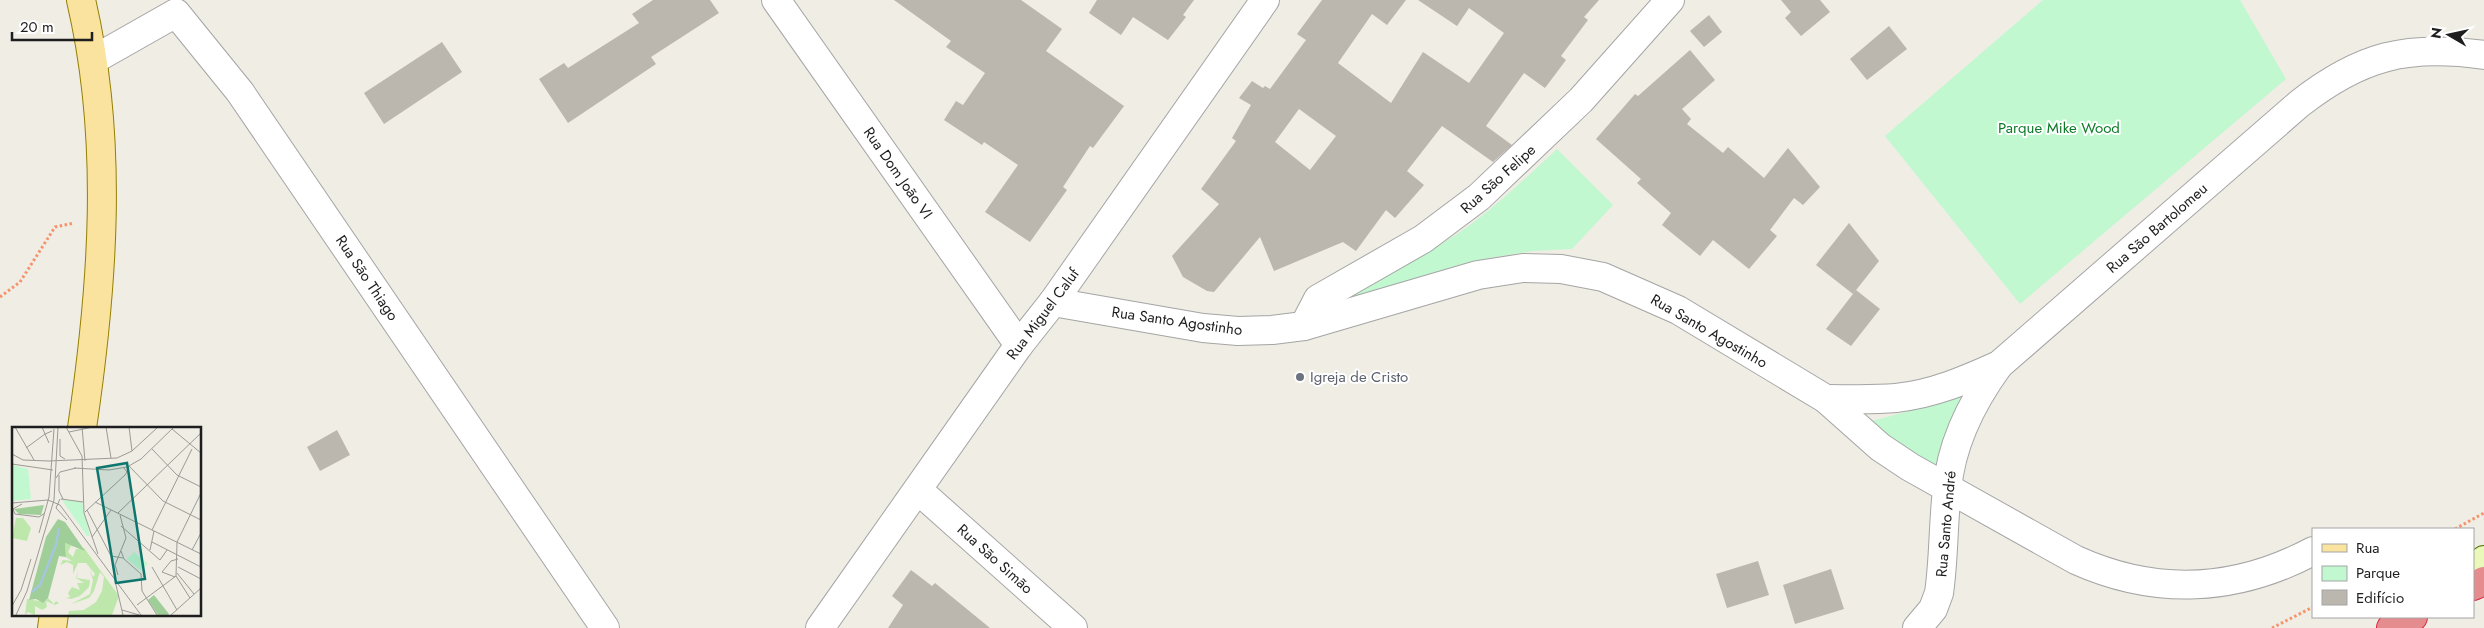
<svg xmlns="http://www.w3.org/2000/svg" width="2484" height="628" viewBox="0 0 2484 628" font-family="Jost,sans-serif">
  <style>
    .park { fill: #c1f8d0 }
    .building { fill: #bbb6ae; fill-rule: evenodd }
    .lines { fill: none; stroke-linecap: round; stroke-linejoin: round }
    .minor-casing { stroke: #a5a5a5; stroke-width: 30 }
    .secondary-casing { stroke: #547307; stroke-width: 30 }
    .primary-casing { stroke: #957f02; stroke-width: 30 }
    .motorway-casing { stroke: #d72744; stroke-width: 30 }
    .path { stroke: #f7936c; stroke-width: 3; stroke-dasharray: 2.5 2.5; stroke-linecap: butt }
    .minor { stroke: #fff; stroke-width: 28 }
    .secondary { stroke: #eaf8b9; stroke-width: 28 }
    .primary { stroke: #fae39e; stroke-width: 28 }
    .motorway { stroke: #e58d8e; stroke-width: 28 }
    .worship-dot { fill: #6b7280; stroke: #fff; stroke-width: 2 }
    .labels { text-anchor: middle; stroke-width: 4; stroke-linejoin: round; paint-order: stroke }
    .park-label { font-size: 15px; fill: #0d7b2a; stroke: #fff }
    .street-label { font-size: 15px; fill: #1e1e1e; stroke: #fff }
    .worship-label { font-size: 15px; fill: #5b616d; stroke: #fff; text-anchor: start }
    .inset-river { fill: none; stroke: #a5c6dc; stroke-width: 2.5 }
    .inset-road { fill: none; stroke: #9b9a95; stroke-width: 1 }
    .view { fill: #0f766e; fill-opacity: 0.15; stroke: #0f766e; stroke-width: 2.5 }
    .inset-edge { fill: none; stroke: #1e1e1e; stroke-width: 2.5 }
  </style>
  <rect width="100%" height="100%" fill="#efede4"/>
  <g class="park">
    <polygon points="2043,0 2240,0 2286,79 2020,304 1885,136"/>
    <path d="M1557,149L1613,205L1572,249L1533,251L1489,258L1323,309C1373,283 1423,258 1470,225C1501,202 1529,175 1557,149Z"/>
    <polygon points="1962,397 1954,416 1940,471 1868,422"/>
  </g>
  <g class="building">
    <polygon points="653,0 710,0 719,13 651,57 656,64 568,123 539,79 564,63 568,68 639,23 632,14"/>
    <polygon points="894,0 1021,0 1062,29 1046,51 1124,106 1093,148 1090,146 1063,187 1067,190 1030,242 985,212 1018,165 984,142 982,145 944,120 956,101 963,105 985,73 946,47 951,41"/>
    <polygon points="1097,0 1194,0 1183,15 1186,17 1168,40 1133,17 1121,35 1089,13"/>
    <path d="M1322,0H1406L1387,25L1372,14L1338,63L1391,103L1423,52L1469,83L1504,33L1469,8L1457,26L1418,0H1599L1584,17L1588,20L1561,56L1566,60L1545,88L1524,73L1486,126L1512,145L1493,162L1442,126L1407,171L1424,185L1395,218L1386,210L1356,251L1343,242L1274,271L1260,237L1214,292L1207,291L1183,277L1172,256L1219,204L1201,189L1236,141L1232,138L1251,105L1239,98L1252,81L1263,88L1265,86L1270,89L1306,40L1297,34ZM1299,109L1336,136L1310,170L1275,142Z"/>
    <polygon points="1781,0 1820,0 1830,12 1801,36 1785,18 1791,12"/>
    <polygon points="1709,15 1722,32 1704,47 1690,31"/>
    <polygon points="1889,26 1907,49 1867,80 1850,59"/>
    <polygon points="442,42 462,72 384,124 364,93"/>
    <polygon points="1690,50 1715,80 1682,109 1691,119 1687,124 1723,153 1728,147 1764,178 1788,148 1820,187 1803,205 1794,198 1770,230 1777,236 1749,269 1713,240 1700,256 1662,225 1671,213 1637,183 1641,179 1596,139 1635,94 1638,96"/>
    <polygon points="1849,223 1879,261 1853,294 1816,265"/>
    <polygon points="1856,290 1880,309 1851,346 1826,329"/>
    <polygon points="337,430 350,455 320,471 307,447"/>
    <polygon points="1758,561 1769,595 1727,608 1716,574"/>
    <polygon points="1831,569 1844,609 1795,624 1783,585"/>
    <polygon points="911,570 932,586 935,583 990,628 888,628 903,605 892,596"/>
  </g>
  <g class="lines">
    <defs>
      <g id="minor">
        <polyline points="776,0 1019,345"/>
        <polyline points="93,60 176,13 240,92 605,628"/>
        <path d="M1053,302L1203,328L1238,331L1272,330L1304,326L1478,275L1523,268L1561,269L1603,277L1678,310L1826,399L1880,447L1910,467L2076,560C2156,596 2236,592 2313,551"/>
        <polyline points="1304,326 1318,299 1423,239 1479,197 1581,100 1670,0"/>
        <path d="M1826,399C1850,399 1873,400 1896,398C1933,394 1966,380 1999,365L2299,104C2360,56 2407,44 2484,55"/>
        <polyline points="918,490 1073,628"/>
        <polyline points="820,628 1019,345 1053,302 1265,0"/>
        <path d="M1917,628L1933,609L1939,593C1944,559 1943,524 1947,490C1951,443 1972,402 1999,365"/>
      </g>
      <polyline id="secondary" points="2473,569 2484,560"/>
      <g id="primary">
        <path d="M81,0C114,141 103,286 82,428"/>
        <polyline points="52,628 54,614"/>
      </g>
      <g id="motorway">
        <polyline points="2473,586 2484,581"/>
        <polyline points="2391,628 2413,617"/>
      </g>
    </defs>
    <use href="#minor" class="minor-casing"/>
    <use href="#secondary" class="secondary-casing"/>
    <use href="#primary" class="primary-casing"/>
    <use href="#motorway" class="motorway-casing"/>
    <g class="path">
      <polyline points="0,297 20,282 55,227 74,223"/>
      <polyline points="2455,529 2484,513"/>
      <polyline points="2272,628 2313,607"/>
    </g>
    <use href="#minor" class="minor"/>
    <use href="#secondary" class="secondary"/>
    <use href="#primary" class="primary"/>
    <use href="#motorway" class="motorway"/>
  </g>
  <circle class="worship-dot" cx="1300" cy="377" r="5"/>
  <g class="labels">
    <g class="park-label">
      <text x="2059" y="133">Parque Mike Wood</text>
    </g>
    <g class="street-label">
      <text transform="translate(898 173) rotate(55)" y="5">Rua Dom João VI</text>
      <text transform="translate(1498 179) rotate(-42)" y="5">Rua São Felipe</text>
      <text transform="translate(2157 228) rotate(-41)" y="5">Rua São Bartolomeu</text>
      <text transform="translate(367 278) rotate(56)" y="5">Rua São Thiago</text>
      <text transform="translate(1043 314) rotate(-53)" y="5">Rua Miguel Caluf</text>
      <text transform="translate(1177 321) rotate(8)" y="5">Rua Santo Agostinho</text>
      <text transform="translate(1709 331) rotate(30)" y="5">Rua Santo Agostinho</text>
      <text transform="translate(1946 524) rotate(-85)" y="5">Rua Santo André</text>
      <text transform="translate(995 559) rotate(42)" y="5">Rua São Simão</text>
    </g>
    <g class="worship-label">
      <text x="1310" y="382">Igreja de Cristo</text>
    </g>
  </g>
  <g transform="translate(12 427)">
    <rect width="189" height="189" fill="#efede4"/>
    <path d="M4,91H11L19,101L15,114L0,111ZM53,116L63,120L59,119L56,125L61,130L64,122L72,121L107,169L100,188H56L57,184L72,183L84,175L90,164L92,150L88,145L82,164L77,171L59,177L78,167L81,153L77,142L81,150L83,147L74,136H66L61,147V138L55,135L48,138L51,133L60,134L54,130ZM66,145L65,151L78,153L77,160L68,169L59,172L54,171L58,170L56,166L60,160L68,163L65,156H72L64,151ZM36,171L42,177L44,174L47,176L43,178L34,174L35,180L30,183L23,179V188L16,185L13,188L15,172L32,175Z" fill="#bee8ab"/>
    <path d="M32,78L29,88L7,87L2,82ZM46,92L53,95L73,124L53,116L54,130L47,129L36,171L31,176L24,172L17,173L34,110ZM142,168L157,187L156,188H146L136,173Z" fill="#a0ce99"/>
    <path d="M0,38L16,42L19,72L0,74ZM50,73L70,75L78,109H75ZM122,125L136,137L128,143L115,132Z" fill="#c1f8d0"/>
    <path class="inset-river" d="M20,165L28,158L44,118L47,101"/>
    <path class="inset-road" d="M3,0L22,33M30,0L33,7L40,4M54,0L70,29M70,0L73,34M94,0L99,31M117,0L120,24M160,2L189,26M57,5L81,0M48,12V29L53,32M14,21L33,7L37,16M140,22L165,48L189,60M0,27L11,33L37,34L105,31L120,24L146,0M70,29L72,86L86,127M0,37L41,43M117,39L151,74L189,93M62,41L97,43L115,40L129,32L162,0M47,48V64L51,72M44,51L48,45L64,41M48,72L44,81L55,93M49,72L71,75M83,75L189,127M0,76L36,73L48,78L129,188M10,77L1,82L3,87L27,90L33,86M75,83L99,129L111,131M73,85L113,48L115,45L112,41M106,86L189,6M109,99L148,133L155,123M140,103L180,22M27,106L37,70L42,2M80,110L99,83M140,115L189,140M138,123L142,104M180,123L189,106M109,124L112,132L129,147L130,164L145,188M140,140L165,183M166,140L189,152M165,146L182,167M106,148L103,138L114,111L108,88M164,149L178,171M163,150L150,145L159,134L166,132M104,158L111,188M125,178L164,149L165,115L189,66M0,179L9,163L19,132M110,183L127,188M4,188L15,164L42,73L46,0M159,188L189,161"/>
    <path class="view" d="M115,36L133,152L104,156L85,41Z"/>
    <rect width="189" height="189" class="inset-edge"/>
  </g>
  <rect x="2312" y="528" width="162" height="90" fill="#ffffff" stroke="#a5a5a5"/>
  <rect x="2322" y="544" width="25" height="8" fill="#fae39e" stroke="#a5a5a5"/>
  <text x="2356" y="553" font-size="15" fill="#1e1e1e">Rua</text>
  <rect x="2322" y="566" width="25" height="15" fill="#c1f8d0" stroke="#a5a5a5"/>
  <text x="2356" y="578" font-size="15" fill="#1e1e1e">Parque</text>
  <rect x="2322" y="590" width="25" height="15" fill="#bbb6ae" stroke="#a5a5a5"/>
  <text x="2356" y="603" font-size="15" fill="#1e1e1e">Edifício</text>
  <g transform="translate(2449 35) rotate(279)" stroke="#ffffff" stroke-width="4" paint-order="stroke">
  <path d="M0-4L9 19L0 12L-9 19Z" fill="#1e1e1e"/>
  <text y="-8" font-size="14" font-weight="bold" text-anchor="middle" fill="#1e1e1e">N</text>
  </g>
  <path d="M12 32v8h80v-8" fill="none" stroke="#1e1e1e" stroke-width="2.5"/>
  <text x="20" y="32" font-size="15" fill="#1e1e1e" stroke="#ffffff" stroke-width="4" paint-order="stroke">20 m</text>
</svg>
